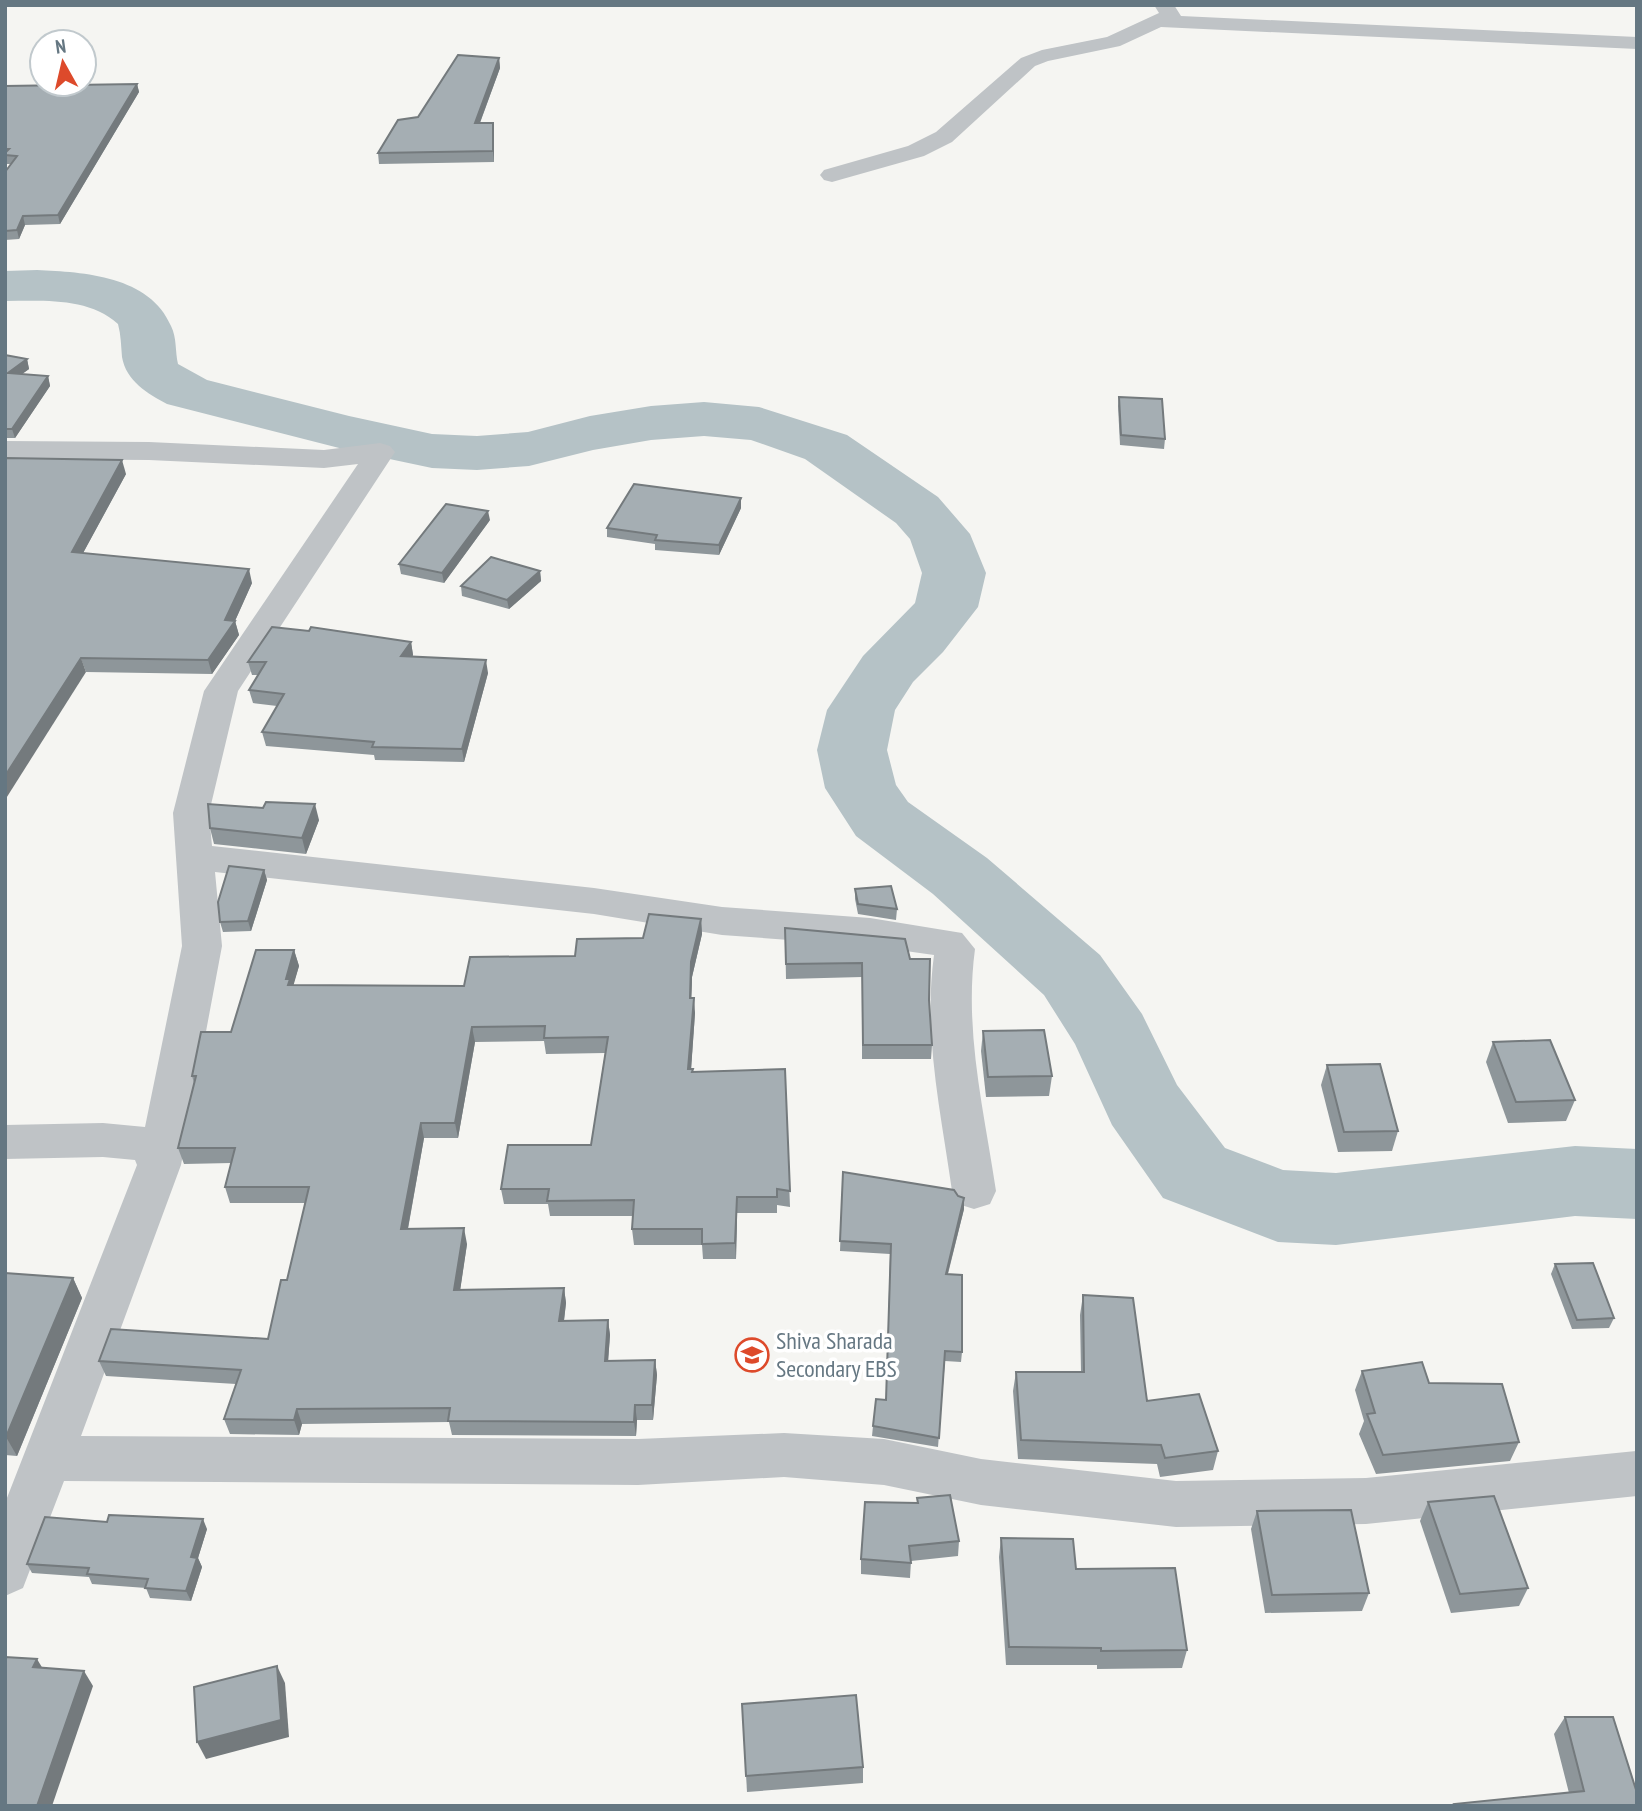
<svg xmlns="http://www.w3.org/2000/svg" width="1642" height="1811" viewBox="0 0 1642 1811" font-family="'PT Sans Narrow',sans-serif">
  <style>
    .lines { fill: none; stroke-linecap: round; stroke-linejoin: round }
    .river { fill: #b5c2c6; fill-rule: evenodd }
    .minor { fill: #bfc3c6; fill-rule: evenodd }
    .wall { fill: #8e969a }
    .shaded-wall { fill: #747a7d }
    .building { fill: #a5aeb3; stroke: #747a7d; stroke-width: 2 }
    .labels { text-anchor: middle; stroke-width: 7; stroke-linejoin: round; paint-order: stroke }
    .near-poi-label { font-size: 24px; fill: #657782; stroke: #fff; text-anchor: start }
  </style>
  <rect width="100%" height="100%" fill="#f5f5f2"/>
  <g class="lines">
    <path class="river" d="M37,270C84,272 150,276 171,326C177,338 175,351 178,364L207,380L349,416L432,434L477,436L528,432L590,416L651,406L704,402L759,407L847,435L938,497L970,534L986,573L978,607L943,652L913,682L895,710L887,750L896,785L908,802L987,858L1100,955L1142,1014L1177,1085L1225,1148L1283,1170L1336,1173L1575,1146L1637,1149V1219L1575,1216L1336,1245L1278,1242L1163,1198L1112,1125L1075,1044L1044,995L933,894L856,836L825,788L817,750L827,710L863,656L915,603L922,573L910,539L896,523L805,459L751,440L704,436L651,440L593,450L529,466L477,470L432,468L347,450L167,404C148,394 126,381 122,357C121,346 121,335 118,324C88,297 43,301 5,301V271Z"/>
    <g class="minor">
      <polygon points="1154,5 1174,5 1181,16 1637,37 1637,49 1161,27 1120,46 1048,61 1035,66 952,142 924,156 832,182 824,180 820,175 824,170 908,146 936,132 1021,58 1042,50 1107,37 1159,13"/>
      <path d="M5,441L149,442L324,450L380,443L390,446L395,452L238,691L209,813L212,846L594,888L722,907L870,918L962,933L975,949C964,1031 984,1110 996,1191L990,1204L974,1209L958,1204L952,1191C941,1112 923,1035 934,955L870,946L722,935L594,914L215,872L222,946L181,1165L81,1436L638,1439L784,1433L884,1439L981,1459L1176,1481L1366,1478L1636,1451L1637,1496L1366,1524L1176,1527L981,1505L884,1485L784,1477L638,1485L64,1481L23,1588L5,1596V1503L137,1165L135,1160L103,1157L5,1159V1125L103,1123L145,1127L182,946L173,813L204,691L358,464L324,468L149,460L5,459Z"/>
    </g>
  </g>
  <g class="wall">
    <polygon points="499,58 500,68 480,123 494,134 494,162 379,164 378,153 418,117"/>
    <polygon points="137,84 139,92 60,224 25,225 19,239 5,240 5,172 11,164 6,164 5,161 5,86"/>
    <polygon points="5,355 27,359 29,369 22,374 48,376 50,386 15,438 5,438"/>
    <polygon points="1119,397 1165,439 1164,449 1120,445 1118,406"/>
    <polygon points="5,458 126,474 83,553 252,583 235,621 239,635 212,674 86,672"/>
    <polygon points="741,508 719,555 655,550 655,544 607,537 607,528"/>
    <polygon points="490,520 444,583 401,574 399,564"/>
    <polygon points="540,571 541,581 509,609 462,596 461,586"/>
    <polygon points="411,642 413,655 412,657 488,673 464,762 375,760 374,755 266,746 262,732 277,706 253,703 249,690 258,675 252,675 248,662"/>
    <polygon points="263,808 319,820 306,854 214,844 210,828"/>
    <polygon points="264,870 267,880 251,931 223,932 220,922"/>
    <polygon points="855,889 897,909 896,920 858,914 855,899"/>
    <polygon points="701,919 702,934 692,977 691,998 695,1013 691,1069 693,1072 785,1069 790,1207 777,1205 777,1213 737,1213 736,1259 703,1259 702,1245 634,1245 632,1229 633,1216 550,1216 548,1204 504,1204 501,1189 591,1145 605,1053 546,1054 544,1041 475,1042 458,1138 424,1138 408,1229 467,1244 460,1290 564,1288 566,1303 564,1321 608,1320 610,1335 608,1361 655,1360 657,1375 653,1420 637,1420 636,1436 452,1435 449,1422 302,1424 299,1435 230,1434 224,1419 236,1384 106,1376 99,1361 268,1339 287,1280 305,1203 230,1203 225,1187 231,1163 184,1164 178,1148 194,1083 192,1076 231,1032 294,950 299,966 293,985 464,986 643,938"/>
    <polygon points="785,928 910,959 929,1000 932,1045 931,1059 862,1059 862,977 786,979"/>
    <polygon points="983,1031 1052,1076 1049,1096 986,1097 981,1051"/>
    <polygon points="1493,1042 1575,1100 1566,1121 1508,1123 1486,1062"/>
    <polygon points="1327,1065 1398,1131 1392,1151 1338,1152 1321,1085"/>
    <polygon points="843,1172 964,1209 948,1274 962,1352 961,1362 945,1361 938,1447 872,1436 873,1426 886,1400 890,1254 840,1251"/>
    <polygon points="1555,1264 1614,1318 1609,1328 1572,1329 1551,1274"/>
    <polygon points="5,1273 73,1278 82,1298 17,1456 5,1455"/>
    <polygon points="1083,1295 1147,1401 1218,1451 1213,1470 1160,1477 1157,1464 1018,1459 1013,1391 1016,1372 1081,1372 1080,1315"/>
    <polygon points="1362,1371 1429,1383 1519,1442 1510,1461 1376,1474 1359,1434 1364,1421 1355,1390"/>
    <polygon points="917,1498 959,1541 958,1556 911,1561 910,1578 861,1574 861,1559 917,1503"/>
    <polygon points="1428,1502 1528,1588 1519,1606 1451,1613 1420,1521"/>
    <polygon points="1257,1511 1369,1593 1362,1611 1265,1613 1251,1529"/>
    <polygon points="107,1522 207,1529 198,1558 202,1567 191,1601 150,1598 146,1588 92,1584 89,1577 32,1573 27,1564"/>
    <polygon points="1001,1538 1076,1569 1187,1650 1182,1668 1097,1669 1097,1665 1006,1665 999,1557"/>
    <polygon points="742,1704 863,1767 863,1783 747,1792"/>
    <polygon points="1565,1717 1637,1806 1453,1806 1454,1804 1569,1793 1554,1734"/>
  </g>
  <g class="shaded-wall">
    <polygon points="499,58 500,68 476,133 475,123"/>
    <polygon points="137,84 139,92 60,224 58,215"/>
    <polygon points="493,123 494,134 494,162 493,151"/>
    <polygon points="23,216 25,225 19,239 17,230"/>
    <polygon points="27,359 29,369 11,382 8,373"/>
    <polygon points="48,376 50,386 15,438 12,429"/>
    <polygon points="122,460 126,474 76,566 72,552"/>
    <polygon points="741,498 741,508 719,555 719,545"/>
    <polygon points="488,511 490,520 444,583 442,573"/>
    <polygon points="249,569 252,583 234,623 235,621 239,635 212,674 208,660 225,620"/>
    <polygon points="540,571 541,581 509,609 507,600"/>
    <polygon points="411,642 413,655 404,669 401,656"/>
    <polygon points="81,658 86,672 5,800 5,776"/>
    <polygon points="486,660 488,673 464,762 462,749"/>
    <polygon points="315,804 319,820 306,854 302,838"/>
    <polygon points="264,870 267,880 251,931 248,921"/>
    <polygon points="701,919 702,934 692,977 691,1013 690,998 691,962"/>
    <polygon points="294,950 299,966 293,987 293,1001 286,979"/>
    <polygon points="694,998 695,1013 690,1085 688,1069"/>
    <polygon points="472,1027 475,1042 458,1138 455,1123"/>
    <polygon points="421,1123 424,1138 405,1244 401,1229"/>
    <polygon points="737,1197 737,1213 736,1259 735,1243"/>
    <polygon points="964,1198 964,1209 945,1284 946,1274"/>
    <polygon points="464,1228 467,1244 458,1305 454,1290"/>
    <polygon points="73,1278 82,1298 17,1456 6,1437"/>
    <polygon points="564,1288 566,1303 562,1336 559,1321"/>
    <polygon points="608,1320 610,1335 607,1376 605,1361"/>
    <polygon points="655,1360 657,1375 653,1420 652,1405"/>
    <polygon points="635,1405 637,1420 636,1436 634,1422"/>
    <polygon points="297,1409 302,1424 299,1435 294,1420"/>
    <polygon points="203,1519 207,1529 198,1558 202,1567 191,1601 186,1591 191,1557"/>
    <polygon points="37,1659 46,1674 33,1667"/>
    <polygon points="277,1666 285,1683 289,1737 206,1759 197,1742"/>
    <polygon points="84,1671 93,1686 52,1806 37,1806"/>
  </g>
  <g class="building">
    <polygon points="458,55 499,58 475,123 493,123 493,151 378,153 398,120 418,117"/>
    <polygon points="137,84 58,215 23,216 17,230 5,231 5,172 17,156 5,155 5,153 9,149 5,149 5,86"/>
    <polygon points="5,355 27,359 8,373 48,376 12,429 5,429"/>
    <polygon points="1119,397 1162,399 1165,439 1121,435"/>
    <polygon points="5,458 122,460 72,552 249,569 225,620 235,621 208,660 81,658 5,776"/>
    <polygon points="634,484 741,498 719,545 655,540 657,535 607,528"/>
    <polygon points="446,504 488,511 442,573 399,564"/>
    <polygon points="491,557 540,571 507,600 461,586"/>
    <polygon points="272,627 309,631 311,627 411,642 401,656 486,660 462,749 372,747 374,742 262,732 284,694 249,690 266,662 248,662"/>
    <polygon points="266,802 315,804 302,838 210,828 208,804 263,808"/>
    <polygon points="229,866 264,870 248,921 220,922 218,902"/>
    <polygon points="891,886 897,909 858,904 855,889"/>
    <polygon points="649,914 701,919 691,962 690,998 694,998 688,1069 693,1069 692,1072 785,1069 790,1191 777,1189 777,1197 737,1197 735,1243 702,1244 702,1229 632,1229 634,1200 547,1201 549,1189 501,1189 508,1145 591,1145 608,1037 544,1038 545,1026 472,1027 455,1123 421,1123 401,1229 464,1228 454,1290 564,1288 559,1321 608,1320 605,1361 655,1360 652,1405 635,1405 634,1422 448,1421 450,1408 297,1409 294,1420 224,1419 241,1370 99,1361 111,1329 268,1339 281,1280 287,1280 309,1187 225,1187 235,1148 178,1148 196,1076 192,1076 201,1032 231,1032 256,950 294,950 286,979 290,979 288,985 464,986 470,957 575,956 577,939 643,938"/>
    <polygon points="785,928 905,939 910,959 930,959 929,1000 932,1045 863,1045 862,963 786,964"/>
    <polygon points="1044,1030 1052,1076 988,1077 983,1031"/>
    <polygon points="1550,1040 1575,1100 1516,1102 1493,1042"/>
    <polygon points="1380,1064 1398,1131 1344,1132 1327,1065"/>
    <polygon points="843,1172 954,1190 958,1196 964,1198 946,1274 962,1275 962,1352 945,1351 939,1438 873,1426 876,1399 886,1400 891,1244 840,1241"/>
    <polygon points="1593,1263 1614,1318 1577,1320 1555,1264"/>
    <polygon points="5,1273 73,1278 6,1437 5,1437"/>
    <polygon points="1083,1295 1133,1298 1147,1401 1199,1394 1218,1451 1165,1458 1161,1445 1021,1440 1016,1372 1084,1372"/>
    <polygon points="1422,1362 1429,1383 1502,1384 1519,1442 1383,1455 1367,1414 1375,1413 1362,1371"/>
    <polygon points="950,1495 959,1541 909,1546 911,1563 861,1559 865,1502 918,1503 917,1498"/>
    <polygon points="1494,1496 1528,1588 1460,1594 1428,1502"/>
    <polygon points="1351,1510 1369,1593 1272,1595 1257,1511"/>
    <polygon points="109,1515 203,1519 191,1557 197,1558 186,1591 145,1588 148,1579 87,1574 89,1568 27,1564 45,1517 107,1522"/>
    <polygon points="1001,1538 1073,1539 1076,1569 1175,1568 1187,1650 1101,1651 1101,1648 1009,1647"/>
    <polygon points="5,1657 37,1659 33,1667 84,1671 37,1806 5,1806"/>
    <polygon points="277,1666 281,1720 197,1742 194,1687"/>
    <polygon points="856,1695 863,1767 746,1776 742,1704"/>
    <polygon points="1565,1717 1613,1717 1637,1793 1637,1806 1455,1806 1454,1804 1584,1791"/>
  </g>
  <defs>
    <symbol id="school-ring" viewBox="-11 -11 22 22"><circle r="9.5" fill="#fff" stroke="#dd4a2b" stroke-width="1.5"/><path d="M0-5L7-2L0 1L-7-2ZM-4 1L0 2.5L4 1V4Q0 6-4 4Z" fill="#dd4a2b"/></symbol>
  </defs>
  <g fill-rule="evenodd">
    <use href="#school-ring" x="733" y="1336" width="38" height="38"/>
  </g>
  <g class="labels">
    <g class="near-poi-label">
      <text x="776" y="1349">Shiva Sharada<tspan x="776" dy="28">Secondary EBS</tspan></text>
    </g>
  </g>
  <rect width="1642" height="1811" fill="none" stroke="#657782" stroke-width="14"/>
  <g transform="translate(63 63) rotate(352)"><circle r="33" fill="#ffffff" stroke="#c1c9cd" stroke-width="2"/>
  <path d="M0-5L12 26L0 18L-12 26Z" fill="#dd4a2b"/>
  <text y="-10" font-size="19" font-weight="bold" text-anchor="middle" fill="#657782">N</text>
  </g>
</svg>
